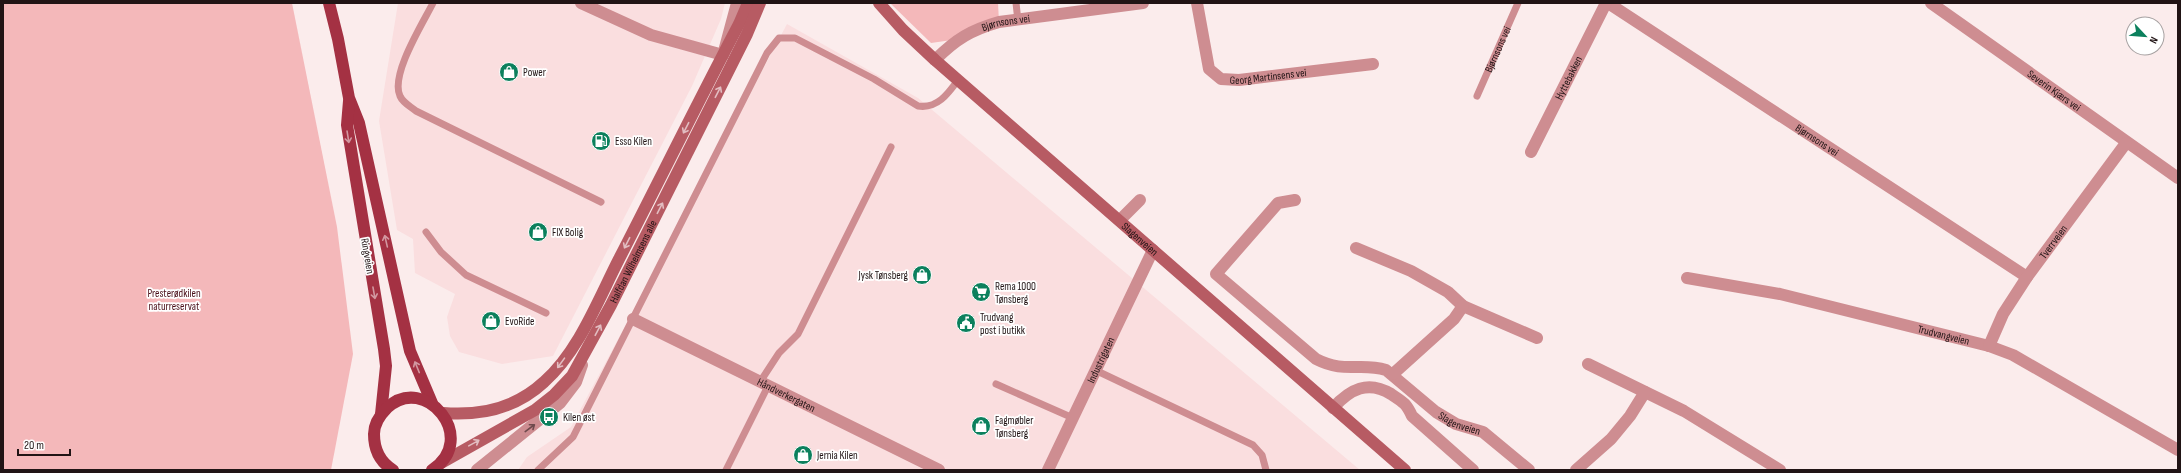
<svg xmlns="http://www.w3.org/2000/svg" width="2181" height="473" viewBox="0 0 2181 473" font-family="'Sofia Sans Condensed',sans-serif">
  <style>
    .built { fill: #fadedf }
    .green { fill: #f4b8ba }
    .lines { fill: none; stroke-linecap: round; stroke-linejoin: round }
    .lane { stroke: #ce8d91; stroke-width: 7 }
    .street { stroke: #ce8d91; stroke-width: 12 }
    .secondary { stroke: #b75b63; stroke-width: 12 }
    .primary { stroke: #a43143; stroke-width: 12 }
    .oneway { stroke: #e2bdc1 }
    .oneway2 { stroke: #d298a1 }
    .oneway3 { stroke: #6f4a4d }
    .labels { text-anchor: middle; stroke-width: 3.5; stroke-linejoin: round; paint-order: stroke }
    .street-label { font-size: 11px; fill: #211415; stroke: #fff }
    .poi-label { font-size: 11px; fill: #211415; stroke: #fff; text-anchor: start }
    .park-label { font-size: 11px; fill: #4b101a; stroke: #fff }
  </style>
  <rect width="100%" height="100%" fill="#fbecec"/>
  <g class="built">
    <polygon points="398,3 725,3 721,19 692,86 553,356 502,364 459,352 450,336 447,317 455,294 415,273 413,239 397,230 379,121"/>
    <polygon points="787,24 918,98 1360,470 518,470 527,457 571,427"/>
  </g>
  <g class="green">
    <polygon points="3,3 292,3 337,227 353,354 331,470 3,470"/>
    <polygon points="890,3 998,3 999,22 959,39 931,43"/>
  </g>
  <g class="lines">
    <g class="lane">
      <path d="M433,3C423,23 390,75 400,96C403,103 410,106 416,111L601,202"/>
      <polyline points="1016,3 1018,21"/>
      <path id="s1" d="M1477,96L1518,3"/>
      <polyline points="426,232 441,252 466,275 546,313"/>
      <polyline points="1095,370 1253,445 1262,455 1266,470"/>
      <polyline points="760,382 779,353 798,334 891,147"/>
      <polyline points="996,384 1073,418"/>
      <path d="M538,470L573,437L767,53L779,38H795L874,79L918,106C937,109 948,94 958,80"/>
      <polyline points="726,470 768,386"/>
    </g>
    <g class="street">
      <polyline points="581,3 651,35 723,55 737,3"/>
      <path id="s2" d="M1197,3L1209,69L1221,79L1239,80L1373,64"/>
      <path id="s3" d="M1608,3L2027,277"/>
      <path id="s4" d="M1931,3L2178,178"/>
      <path id="s5" d="M935,60C956,39 971,30 999,22L1143,3"/>
      <path id="s6" d="M1531,152L1606,3"/>
      <path id="s7" d="M1295,200L1278,203L1216,274L1316,359C1345,374 1360,362 1386,370L1436,412L1456,424L1483,432L1529,470"/>
      <polyline points="1120,220 1140,200"/>
      <polyline points="1356,248 1411,271 1448,292 1463,306 1537,338"/>
      <path id="s8" d="M1687,278L1780,294L1989,346L2013,355L2178,450"/>
      <path id="s9" d="M633,319L939,470"/>
      <path id="s10" d="M1989,346L2003,314L2027,277L2126,143"/>
      <polyline points="1588,364 1684,411 1780,470"/>
      <polyline points="1393,374 1454,319 1463,306"/>
      <path d="M1333,408C1350,389 1368,380 1391,394C1403,402 1406,403 1412,416L1473,470"/>
      <polyline points="477,470 560,403 576,382 582,365"/>
      <path id="s11" d="M1048,470L1153,250"/>
      <polyline points="1576,470 1611,439 1630,416 1645,392"/>
    </g>
    <g class="secondary">
      <path id="s12" d="M879,3L903,30L935,60L1405,470"/>
      <path d="M443,413C480,416 516,408 544,382C579,351 598,300 619,259C659,181 698,102 739,24L748,3"/>
      <path id="s13" d="M441,463L535,410L554,395L572,376L611,305L747,34L760,3"/>
    </g>
    <g class="primary">
      <polyline points="329,3 338,39 349,98 359,123 410,351 432,403"/>
      <polyline points="349,101 347,125 384,349 386,366 381,414"/>
      <path d="M393,470C380,462 374,449 374,434C374,424 380,415 387,408C425,372 480,439 432,470"/>
    </g>
  </g>
  <defs><path id="oneway-shaft" d="M-6 0H5M1.5-3L5.5 0L1.5 3" fill="none" stroke-width="1.6" stroke-linecap="round" stroke-linejoin="round"/></defs>
  <g class="oneway">
    <use href="#oneway-shaft" transform="translate(718 92) rotate(-63)"/>
    <use href="#oneway-shaft" transform="translate(686 128) rotate(117)"/>
    <use href="#oneway-shaft" transform="translate(660 208) rotate(-63)"/>
    <use href="#oneway-shaft" transform="translate(627 243) rotate(117)"/>
    <use href="#oneway-shaft" transform="translate(598 330) rotate(-62)"/>
    <use href="#oneway-shaft" transform="translate(561 363) rotate(126)"/>
    <use href="#oneway-shaft" transform="translate(474 443) rotate(-29)"/>
  </g>
  <g class="oneway2">
    <use href="#oneway-shaft" transform="translate(348 137) rotate(81)"/>
    <use href="#oneway-shaft" transform="translate(386 241) rotate(-103)"/>
    <use href="#oneway-shaft" transform="translate(374 293) rotate(80)"/>
    <use href="#oneway-shaft" transform="translate(417 367) rotate(-112)"/>
  </g>
  <use class="oneway3" href="#oneway-shaft" transform="translate(530 428) rotate(-37)"/>
  <defs>
    <symbol id="shop-disc" viewBox="-11 -11 22 22"><circle r="9.5" fill="#0c805d" stroke="#fff"/><path d="M-5-2.5h2.3a2.7 3.5 0 0 1 5.4 0H5L5.5 6h-11ZM-1.5-2.5h3a1.5 2.3 0 0 0-3 0Z" fill="#fff"/></symbol>
    <symbol id="fuel-disc" viewBox="-11 -11 22 22"><circle r="9.5" fill="#0c805d" stroke="#fff"/><path d="M-5.5-6h7V0h2V4h1.3V-2.5L3-4.5l.8-.8L6-3V5H2.5V1h-1V6h-7ZM-4.2-4.7v3.2H.2V-4.7Z" fill="#fff"/></symbol>
    <symbol id="supermarket-disc" viewBox="-11 -11 22 22"><circle r="9.5" fill="#0c805d" stroke="#fff"/><path d="M-6-5.5h2.5l.6 2H6L4.5 2H-2.5L-4.4-4H-6ZM-1.5 3.2a1.3 1.3 0 1 0 .1 0ZM3 3.2a1.3 1.3 0 1 0 .1 0Z" fill="#fff"/></symbol>
    <symbol id="civic-disc" viewBox="-11 -11 22 22"><circle r="9.5" fill="#0c805d" stroke="#fff"/><path d="M-.6-6.5H3V-4.5H.6V-3L4-1V1h2V6H-6V1h2V-1L-.6-3ZM-1.2 2.5V6h2.4V2.5Z" fill="#fff"/></symbol>
    <symbol id="bus-disc" viewBox="-11 -11 22 22"><circle r="9.5" fill="#0c805d" stroke="#fff"/><path d="M-5-6H5V4H4V6H2V4H-2V6H-4V4H-5ZM-3.5-4V0h7V-4ZM-3.5 1.2v1.5H-2V1.2ZM2 1.2v1.5H3.5V1.2Z" fill="#fff"/></symbol>
  </defs>
  <g fill-rule="evenodd">
    <use href="#shop-disc" x="498" y="61" width="22" height="22"/>
    <use href="#fuel-disc" x="590" y="130" width="22" height="22"/>
    <use href="#shop-disc" x="527" y="221" width="22" height="22"/>
    <use href="#shop-disc" x="911" y="264" width="22" height="22"/>
    <use href="#supermarket-disc" x="970" y="281" width="22" height="22"/>
    <use href="#shop-disc" x="480" y="310" width="22" height="22"/>
    <use href="#civic-disc" x="955" y="312" width="22" height="22"/>
    <use href="#bus-disc" x="538" y="406" width="22" height="22"/>
    <use href="#shop-disc" x="970" y="415" width="22" height="22"/>
    <use href="#shop-disc" x="792" y="444" width="22" height="22"/>
  </g>
  <g class="labels">
    <g class="street-label">
      <text dy="4" stroke="none"><textPath href="#s5" startOffset="82">Bjørnsons vei</textPath></text>
      <text dy="4" stroke="none"><textPath href="#s1" startOffset="51">Bjørnsons vei</textPath></text>
      <text dy="4" stroke="none"><textPath href="#s2" startOffset="130">Georg Martinsens vei</textPath></text>
      <text dy="4" stroke="none"><textPath href="#s6" startOffset="83">Hyttebakken</textPath></text>
      <text dy="4" stroke="none"><textPath href="#s4" startOffset="151">Severin Kjærs vei</textPath></text>
      <text dy="4" stroke="none"><textPath href="#s3" startOffset="250">Bjørnsons vei</textPath></text>
      <text dy="4" stroke="none"><textPath href="#s12" startOffset="352">Slagenveien</textPath></text>
      <text dy="4" stroke="none"><textPath href="#s10" startOffset="123">Tverrveien</textPath></text>
      <text transform="translate(368 256) rotate(80)" y="4">Ringveien</text>
      <text dy="4" stroke="none"><textPath href="#s13" startOffset="288">Halfdan Wilhelmsens alle</textPath></text>
      <text dy="4" stroke="none"><textPath href="#s8" startOffset="263">Trudvangveien</textPath></text>
      <text dy="4" stroke="none"><textPath href="#s11" startOffset="122">Industrigaten</textPath></text>
      <text dy="4" stroke="none"><textPath href="#s9" startOffset="171">Håndverkergaten</textPath></text>
      <text dy="4" stroke="none"><textPath href="#s7" startOffset="406">Slagenveien</textPath></text>
    </g>
    <g class="poi-label">
      <text x="523" y="76">Power</text>
      <text x="615" y="145">Esso Kilen</text>
      <text x="552" y="236">FIX Bolig</text>
      <text x="908" y="279" text-anchor="end">Jysk Tønsberg</text>
      <text x="995" y="290">Rema 1000<tspan x="995" dy="13">Tønsberg</tspan></text>
      <text x="980" y="321">Trudvang<tspan x="980" dy="13">post i butikk</tspan></text>
      <text x="505" y="325">EvoRide</text>
      <text x="563" y="421">Kilen øst</text>
      <text x="995" y="424">Fagmøbler<tspan x="995" dy="13">Tønsberg</tspan></text>
      <text x="817" y="459">Jernia Kilen</text>
    </g>
    <g class="park-label">
      <text x="174" y="297">Presterødkilen<tspan x="174" dy="13">naturreservat</tspan></text>
    </g>
  </g>
  <rect width="2181" height="473" fill="none" stroke="#211415" stroke-width="8"/>
  <g transform="translate(2145 36) rotate(116)"><circle r="19" fill="#ffffff" stroke="#a6a1a1"/>
  <path d="M0-3L7 15L0 10L-7 15Z" fill="#0c805d"/>
  <text y="-6" font-size="11" font-weight="bold" text-anchor="middle" fill="#211415">N</text>
  </g>
  <path d="M18 449v6h52v-6" fill="none" stroke="#211415" stroke-width="2"/>
  <text x="24" y="449" font-size="12" fill="#211415" stroke="#ffffff" stroke-width="3" paint-order="stroke">20 m</text>
</svg>
